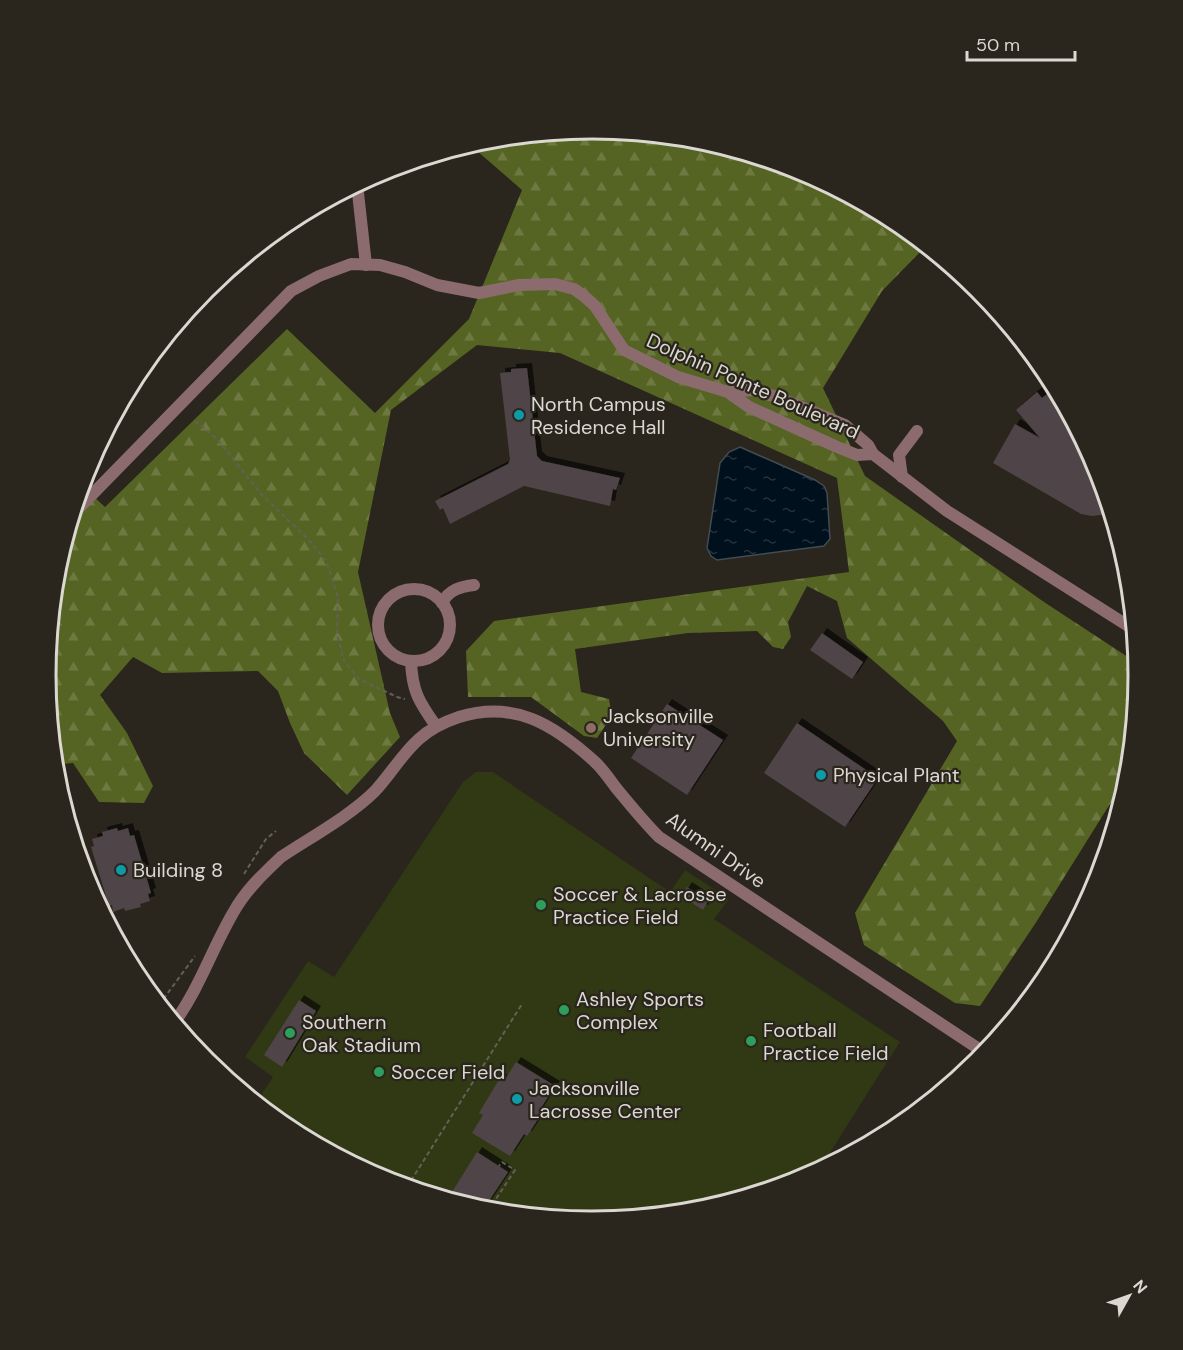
<svg xmlns="http://www.w3.org/2000/svg" width="1183" height="1350" viewBox="0 0 1183 1350" font-family="'DM Sans',sans-serif">
  <style>
    .forest { fill: url(#forest-firs) }
    .pitch { fill: #303814 }
    .water { fill: url(#water-ripples); stroke: #424c53; stroke-width: 1.5 }
    .building { fill: #4f4448; filter: url(#shadow) }
    .lines { fill: none; stroke-linecap: round; stroke-linejoin: round }
    .path { stroke: #646058; stroke-width: 2; stroke-dasharray: 4.5 3; stroke-linecap: butt }
    .minor { stroke: #8b6b6e; stroke-width: 12 }
    .secondary { stroke: #c59297; stroke-width: 12 }
    .culture-dot { fill: #0f9aa8; stroke: #2a251d; stroke-width: 2 }
    .education-dot { fill: #8d6e63; stroke: #2a251d; stroke-width: 2 }
    .leisure-dot { fill: #2e9e5b; stroke: #2a251d; stroke-width: 2 }
    .labels { text-anchor: middle; stroke-width: 4.5; stroke-linejoin: round; paint-order: stroke }
    .street-label { font-size: 20px; fill: #dbd8d2; stroke: #2a251d }
    .poi-label { font-size: 20px; fill: #dbd8d2; stroke: #2a251d; text-anchor: start }
    .rim { fill: none; stroke: #dbd8d2; stroke-width: 3 }
  </style>
  <defs>
    <pattern id="forest-firs" width="22" height="20" patternUnits="userSpaceOnUse" patternTransform="scale(1.5)"><rect width="22" height="20" fill="#556422"/><path d="M5 1l3.5 6h-7zM16 11l3.5 6h-7z" fill="#6d7941"/></pattern>
    <pattern id="water-ripples" width="26" height="14" patternUnits="userSpaceOnUse" patternTransform="scale(1.5)"><rect width="26" height="14" fill="#00101d"/><path d="M2 4q2-2 4 0t4 0M15 11q2-2 4 0t4 0" fill="none" stroke="#25323d"/></pattern>
    <filter id="shadow"><feDropShadow dx="5" dy="-5" stdDeviation="0" flood-color="#0009"/></filter>
  </defs>
  <rect width="100%" height="100%" fill="#2a251d"/>
  <polygon class="forest" points="592,129 698,139 801,170 895,221 926,246 882,291 823,388 865,476 1044,602 1137,663 1138,675 1128,775 1035,924 980,1006 955,1003 864,945 855,913 957,741 943,721 847,638 837,601 807,586 788,622 791,637 783,649 773,647 757,631 688,633 575,649 581,692 609,699 612,716 597,738 584,736 531,697 468,697 466,651 494,621 849,572 837,478 560,353 477,345 391,410 358,572 390,713 400,737 347,795 304,753 290,723 278,691 258,671 162,673 133,657 100,695 127,733 153,786 144,803 99,802 73,763 54,765 45,675 56,568 81,485 105,507 287,329 375,413 469,319 522,190 469,144 485,139"/>
  <polygon class="pitch" points="476,772 493,772 670,892 685,870 729,899 714,919 900,1042 819,1170 800,1180 698,1211 591,1221 485,1211 382,1180 288,1129 256,1103 273,1077 245,1057 308,961 334,977 463,782"/>
  <polygon class="water" points="740,447 815,480 824,486 827,493 830,539 824,546 717,560 711,556 707,548 720,463 729,452"/>
  <g class="building">
    <polygon points="527,368 537,456 542,461 620,478 616,490 613,489 610,506 524,486 450,524 443,508 440,510 435,501 508,464 510,460 500,373 511,372 511,369"/>
    <polygon points="1055,388 1097,466 1111,513 1109,514 1092,516 1081,514 993,463 1015,424 1040,438 1016,410 1037,392 1042,398"/>
    <polygon points="822,633 863,662 852,679 810,650"/>
    <polygon points="667,704 723,740 687,795 631,758"/>
    <polygon points="797,723 878,778 845,827 764,773"/>
    <polygon points="117,828 118,831 128,828 130,836 134,835 151,893 148,894 150,901 140,904 141,907 125,911 124,908 113,912 112,905 109,906 91,847 94,846 92,839 103,836 102,832"/>
    <polygon points="687,887 708,901 703,910 681,896"/>
    <polygon points="299,1000 316,1011 282,1067 264,1055"/>
    <polygon points="516,1062 555,1086 539,1111 542,1113 527,1136 524,1134 510,1156 472,1133 483,1115 479,1113 500,1078 504,1081"/>
    <polygon points="477,1152 508,1172 483,1210 447,1200"/>
  </g>
  <g class="lines">
    <g class="path">
      <polyline points="195,421 217,439 262,495 307,538 326,561 338,597 337,634 344,661 359,679 397,697 405,699"/>
      <polyline points="244,874 266,839 276,831"/>
      <polyline points="159,1005 195,956"/>
      <polyline points="407,1187 522,1004"/>
      <polyline points="488,1211 515,1170 502,1162 499,1166"/>
    </g>
    <g class="minor">
      <polyline points="357,184 366,265"/>
      <polyline points="728,392 753,390 777,397 845,425 868,445 873,454"/>
      <polyline points="902,477 899,455 917,431"/>
      <polyline points="78,509 291,291 319,276 351,264 380,265 405,272 437,285 479,293 519,285 555,284 574,289 584,296 595,306 624,350 678,377 728,392 749,407 835,446 857,455 873,454 947,511 1133,629"/>
      <circle cx="414" cy="625" r="36"/>
      <path d="M442,603C449,590 459,587 474,585"/>
      <path d="M411,661C412,691 419,702 436,726"/>
      <path d="M174,1023C199,989 212,949 233,913C245,891 263,874 281,857C311,837 350,816 375,791C390,775 402,754 419,739C431,728 444,722 459,717C514,700 553,724 594,761C603,769 610,780 617,789C631,806 644,822 659,837L985,1053"/>
    </g>
    <polyline class="secondary" points="1020,1010 1067,938"/>
  </g>
  <g class="culture-dot">
    <circle cx="519" cy="415" r="6"/>
    <circle cx="821" cy="775" r="6"/>
    <circle cx="121" cy="870" r="6"/>
    <circle cx="517" cy="1099" r="6"/>
  </g>
  <circle class="education-dot" cx="591" cy="728" r="6"/>
  <g class="leisure-dot">
    <circle cx="541" cy="905" r="6"/>
    <circle cx="564" cy="1010" r="6"/>
    <circle cx="290" cy="1033" r="6"/>
    <circle cx="751" cy="1041" r="6"/>
    <circle cx="379" cy="1072" r="6"/>
  </g>
  <g class="labels">
    <g class="street-label">
      <text transform="translate(753 386) rotate(24)" y="7">Dolphin Pointe Boulevard</text>
      <text transform="translate(716 850) rotate(35)" y="7">Alumni Drive</text>
    </g>
    <g class="poi-label">
      <text x="531" y="411">North Campus<tspan x="531" dy="23">Residence Hall</tspan></text>
      <text x="603" y="723">Jacksonville<tspan x="603" dy="23">University</tspan></text>
      <text x="833" y="782">Physical Plant</text>
      <text x="133" y="877">Building 8</text>
      <text x="553" y="901">Soccer &amp; Lacrosse<tspan x="553" dy="23">Practice Field</tspan></text>
      <text x="576" y="1006">Ashley Sports<tspan x="576" dy="23">Complex</tspan></text>
      <text x="302" y="1029">Southern<tspan x="302" dy="23">Oak Stadium</tspan></text>
      <text x="763" y="1037">Football<tspan x="763" dy="23">Practice Field</tspan></text>
      <text x="391" y="1079">Soccer Field</text>
      <text x="529" y="1095">Jacksonville<tspan x="529" dy="23">Lacrosse Center</tspan></text>
    </g>
  </g>
  <path d="M0 0H1183V1350H0ZM56 675a536 536 0 1 1 1072 0a536 536 0 1 1-1072 0Z" fill="#2a251d" fill-rule="evenodd"/>
  <path class="rim" d="M56 675a536 536 0 1 1 1072 0a536 536 0 1 1-1072 0Z"/>
  <g transform="translate(1129 1296) rotate(50)" stroke="#2a251d" stroke-width="4.5" paint-order="stroke">
  <path d="M0-4.5L10 22L0 15L-10 22Z" fill="#dbd8d2"/>
  <text y="-9" font-size="16" font-weight="bold" text-anchor="middle" fill="#dbd8d2">N</text>
  </g>
  <path d="M967 51v9h108v-9" fill="none" stroke="#dbd8d2" stroke-width="3"/>
  <text x="976" y="51" font-size="18" fill="#dbd8d2" stroke="#2a251d" stroke-width="4.5" paint-order="stroke">50 m</text>
</svg>
